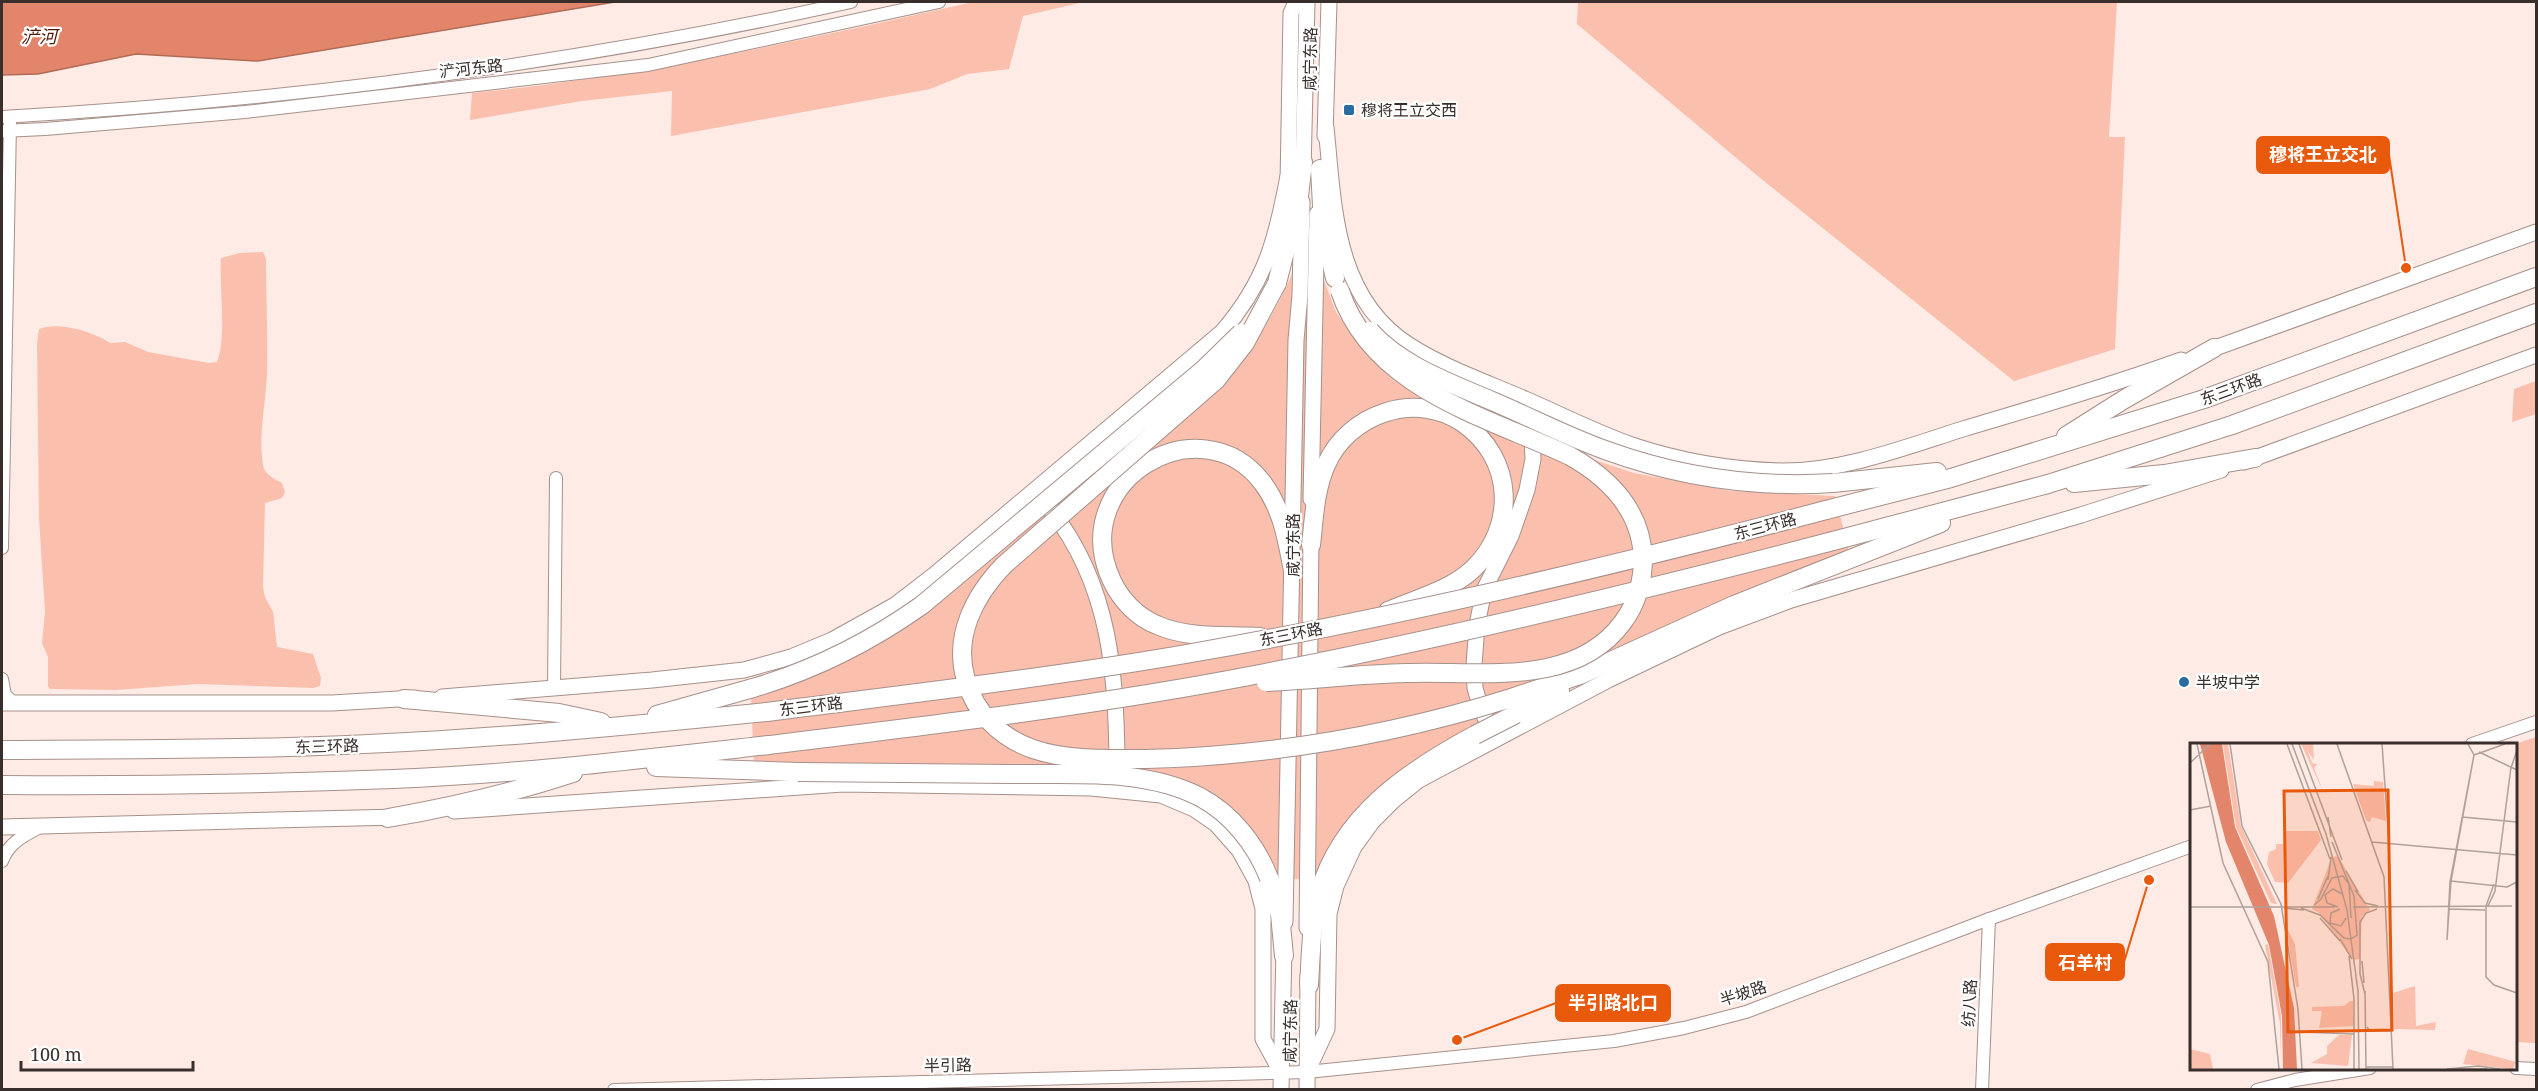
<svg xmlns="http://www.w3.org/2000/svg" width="2538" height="1091" viewBox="0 0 2538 1091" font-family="'Noto Serif','Noto Sans SC',serif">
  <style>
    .green { fill: #fabfad }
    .water { fill: #e3856a; stroke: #b06b57; stroke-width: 1.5 }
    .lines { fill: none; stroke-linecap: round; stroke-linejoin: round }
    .minor-casing { stroke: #a6908a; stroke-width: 14 }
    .major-casing { stroke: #a6908a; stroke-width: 17 }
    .highway-casing { stroke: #a6908a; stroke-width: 20 }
    .minor { stroke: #fff; stroke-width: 12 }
    .major { stroke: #fff; stroke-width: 15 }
    .highway { stroke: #fff; stroke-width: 18 }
    .highway-bridge-casing { stroke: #a6908a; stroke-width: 20; stroke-linecap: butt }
    .highway-bridge { stroke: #fff; stroke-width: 18 }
    .poi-dot { fill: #2a6ba1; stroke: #fff; stroke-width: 2 }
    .labels { text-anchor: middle; stroke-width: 4.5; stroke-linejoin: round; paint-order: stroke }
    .street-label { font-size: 16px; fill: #382f2c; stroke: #fff }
    .poi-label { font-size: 16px; fill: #382f2c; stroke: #fff; text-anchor: start }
    .water-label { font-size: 18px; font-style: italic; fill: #521805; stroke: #fff }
    .inset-road { fill: none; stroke: #afa09b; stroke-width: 1.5 }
    .view { fill: #e8590c; fill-opacity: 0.15; stroke: #e8590c; stroke-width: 3 }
    .inset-edge { fill: none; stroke: #382f2c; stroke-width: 3 }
    .leader { fill: none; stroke: #e8590c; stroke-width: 2 }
    .callout-dot { fill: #e8590c; stroke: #fff; stroke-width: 2 }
    .callout { fill: #e8590c; stroke: #e8590c; stroke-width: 2 }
    .callout-label { font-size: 18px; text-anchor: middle; font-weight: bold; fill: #fff }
  </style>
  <rect width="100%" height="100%" fill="#feebe5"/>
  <g class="green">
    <path d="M973,2H1084L1023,16L1009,69L967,74L930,89L671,136L672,91L582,101L470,120L472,93C641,77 808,39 973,2Z"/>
    <polygon points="1578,2 2117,2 2109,137 2125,137 2115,349 2014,381 1759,177 1577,24"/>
    <path d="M263,252L266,259C266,297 268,335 267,373C266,404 258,434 263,465C265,475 273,478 282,483L285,492L282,498L265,503L263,587L265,597L273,612L277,647L313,654L321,678L320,686L313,688L198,684L116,690L50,689L48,686V657L42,643L45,612L39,518L37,344L39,329C58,321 94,332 110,343L125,342L148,352L209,363L217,362C227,338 219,286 221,258L240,253Z"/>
    <path d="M1292,274L1323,278L1336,312L1367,355L1393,380L1446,411L1634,473L1731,491L1835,496L1849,551L1777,578L1697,613L1430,755L1317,878L1276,880L1214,800L754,766L751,696L831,667L1160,417L1173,430C1229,379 1261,344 1292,274Z"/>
    <polygon points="2536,381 2536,414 2512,422 2514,389"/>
    <polygon points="2536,737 2536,1043 2516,1042 2515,744"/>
  </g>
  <polygon class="water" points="2,2 615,2 258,61 136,54 38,74 2,75"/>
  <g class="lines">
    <defs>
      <g id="minor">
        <path d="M2,117C287,101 572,64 851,2"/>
        <polyline points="2,131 45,129 245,112 648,65 939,2"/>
        <polyline points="2,548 10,123"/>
        <polyline points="2,679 5,695 14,703"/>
        <polyline points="554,688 556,478"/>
        <polyline points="2472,744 2536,722"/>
        <path d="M2,861C9,842 25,835 42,826"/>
        <polyline points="2516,1068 2536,1069"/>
        <polyline points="614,1090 1307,1072 1614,1041 1684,1028 1746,1012 1989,919 2192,846"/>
        <polyline points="1982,1090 1989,919"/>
        <polyline points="2257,1090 2295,1080 2370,1068"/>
      </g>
      <g id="major">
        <path d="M1326,127C1334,206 1334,297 1409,345C1445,368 1486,382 1525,399C1560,414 1595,432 1632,445C1680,461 1733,470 1783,471C1844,471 1906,447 1963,429C2036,407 2110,386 2181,360"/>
        <polyline points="1325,136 1329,2"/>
        <polyline points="1303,172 1307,2"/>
        <polyline points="1288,184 1291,13 1296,2"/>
        <polyline points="2204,352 2536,232"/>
        <polyline points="2244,462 2536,355"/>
        <polyline points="1311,499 1317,214"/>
        <path d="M1050,509C1111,585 1117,677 1117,771"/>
        <path d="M442,697L652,680L744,670L791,657L832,640L895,605L934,575L1222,332C1266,281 1276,240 1288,176"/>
        <polyline points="2,703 332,703 415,698"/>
        <polyline points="1494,736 1481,709 1475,688 1474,665 1477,625 1484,590 1511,536 1527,490 1533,459 1531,409"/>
        <polyline points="454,811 843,784 1091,788 1161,795 1194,809 1216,824 1239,850 1256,881 1263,909 1263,1039 1281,1072"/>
        <polyline points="2,827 397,817"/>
        <polyline points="1285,922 1296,340 1300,295 1302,202"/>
        <polyline points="1307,928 1311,535"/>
        <polyline points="1307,1072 1327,1029 1329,914 1336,886 1354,847 1372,822 1393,801 1419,780 1608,680 1719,627 1791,600 2081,515 2221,470"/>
        <polyline points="1281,1090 1284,946"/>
        <polyline points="1307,1090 1308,976"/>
      </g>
      <g id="highway">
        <polyline points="1320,169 1323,224 1335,278"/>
        <polyline points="1277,283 1299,196 1303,162"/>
        <polyline points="2066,436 2123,400 2214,348"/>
        <polyline points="1833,483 1937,472"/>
        <polyline points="2074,483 2164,474 2255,458"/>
        <polyline points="1826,510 1951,478 2204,399 2536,277"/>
        <polyline points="1833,541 2048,484 2232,425 2536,313"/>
        <path d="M1311,545C1314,519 1315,489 1326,465C1348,414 1416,390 1463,423C1514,458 1517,527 1473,569C1451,590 1416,599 1388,611"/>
        <path d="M1260,637C1227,635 1188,639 1157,625C1137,617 1121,600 1112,581C1065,482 1199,401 1262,482C1282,508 1287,539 1293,571"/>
        <polyline points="1511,698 1580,675 1734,605 1941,523"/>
        <polyline points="404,699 559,713 601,722"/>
        <polyline points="1516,714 1560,691"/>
        <polyline points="657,715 753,688"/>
        <path d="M2,750C107,749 213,750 319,746C469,741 618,727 767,712"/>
        <polyline points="656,767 798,772"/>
        <path d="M2,785C132,786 263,784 393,779C518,774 644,759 769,745"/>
        <path d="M388,818C451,807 512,793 573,773"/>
        <polyline points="1269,878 1280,914 1284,956"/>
        <path d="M1309,985C1311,955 1311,923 1319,894C1341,816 1408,771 1475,735"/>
      </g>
    </defs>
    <use href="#minor" class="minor-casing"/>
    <use href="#major" class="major-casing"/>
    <use href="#highway" class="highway-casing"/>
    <use href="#minor" class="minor"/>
    <use href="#major" class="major"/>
    <use href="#highway" class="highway"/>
    <defs>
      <g id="highway-bridge">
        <path d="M1277,283L1245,343L1216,380L1004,565C974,596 953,637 966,680C975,713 1001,738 1033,749C1068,761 1109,759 1145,759C1270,756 1393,735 1511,698"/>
        <path d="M1370,331C1401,366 1451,383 1492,401C1530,417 1566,436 1605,450C1679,477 1754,488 1833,483"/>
        <path d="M1266,682C1313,680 1359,674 1406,673C1479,670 1574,689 1623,622C1637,603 1643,580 1643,558C1641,510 1609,478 1570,456C1485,416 1373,389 1340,291"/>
        <path d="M753,688C814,670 870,642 922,605L1203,370L1241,333"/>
        <path d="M767,712C907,694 1047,678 1186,654C1403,616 1614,566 1826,510"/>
        <polyline points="1475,735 1516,714"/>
        <path d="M769,745C934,725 1101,705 1265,673C1456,636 1645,590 1833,541"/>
        <path d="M798,772C870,773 941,773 1012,774C1073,775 1144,768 1200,797C1232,814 1256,845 1269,878"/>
      </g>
    </defs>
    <use href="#highway-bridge" class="highway-bridge-casing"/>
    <use href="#highway-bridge" class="highway-bridge"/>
  </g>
  <g class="poi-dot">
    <rect x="1343" y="104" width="12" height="12" rx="3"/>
    <circle cx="2184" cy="682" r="6"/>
  </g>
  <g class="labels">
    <g class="street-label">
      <text transform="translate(1310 59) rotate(-89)" y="6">咸宁东路</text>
      <text transform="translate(471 68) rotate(-6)" y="6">浐河东路</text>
      <text transform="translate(2231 389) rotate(-20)" y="6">东三环路</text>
      <text transform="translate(1765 526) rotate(-15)" y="6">东三环路</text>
      <text transform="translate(1293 545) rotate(-90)" y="6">咸宁东路</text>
      <text transform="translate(1291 634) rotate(-11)" y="6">东三环路</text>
      <text transform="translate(811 706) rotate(-7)" y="6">东三环路</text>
      <text transform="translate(327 746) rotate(-2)" y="6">东三环路</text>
      <text transform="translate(1743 993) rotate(-18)" y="6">半坡路</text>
      <text transform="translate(1969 1003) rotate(-87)" y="6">纺八路</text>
      <text transform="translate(1290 1031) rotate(-89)" y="6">咸宁东路</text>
      <text transform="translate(948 1065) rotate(-1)" y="6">半引路</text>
    </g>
    <g class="poi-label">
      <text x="1361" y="116">穆将王立交西</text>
      <text x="2196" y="688">半坡中学</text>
    </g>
    <g class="water-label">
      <text x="39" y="43">浐河</text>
    </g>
  </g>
  <g transform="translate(2190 743)">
    <rect width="327" height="327" fill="#feebe5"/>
    <path d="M33,1H38L51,83L87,161L81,160L46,84ZM111,1H123L124,17L117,7L122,20L127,21L124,25L134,50ZM184,38L193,39L196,78L182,74L180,79L176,77L163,41L184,43ZM94,88H128L131,97L98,140L85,139L77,121L79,109L86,106V101H93ZM148,113L180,167L172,173L170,216L163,217L129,170L122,166L142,114ZM95,181L105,201L109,244H106ZM78,201L91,272V316L90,281L75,202ZM225,243L226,283L246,279L245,287L204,286L203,250ZM160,258H163L164,283L129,285L132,268H122V264L154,263ZM149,292H162L158,323L121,320L137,311V303ZM0,306L20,311L23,326H0ZM278,306L326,319L323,326L273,321Z" fill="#fabfad"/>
    <path d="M10,1H32L45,84L84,173L104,265L107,326H93L92,273L79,202L36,99Z" fill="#e3856a"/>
    <path class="inset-road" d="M7,1L33,120L78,219L89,326M40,1L52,83L91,161L108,266L112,326M97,1L140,116M102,1L136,91L157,167L168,248L169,326M109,1L152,117M147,1L194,134L203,326M192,1L199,99M278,1L284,12L261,138L257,197L260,139L284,12M289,9L327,27M284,12L315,1M0,20L20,1M321,25L327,7M0,67L21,63M138,74L141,94M272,74L327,79M182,99L327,112M156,128L168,149M138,137L141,114M261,138L317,144L327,139M165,147L175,160L188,163M128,156L138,133M124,162L131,156L142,135L153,133L159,141L161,175M296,163L304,141M298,163L305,148L321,24M0,164H145M148,164L137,160L135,152L143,146L152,151M163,164L322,163M296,164V234L304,242L327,250M94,165L114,167M111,165L130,172L154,195L161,196L167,192L164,153L142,99M150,166L141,170L140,180L151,183L156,175M258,166L295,167M130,175L150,198M150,196L162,216M159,213L164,256V326M172,218L174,240M175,248L176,326M175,251L170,231V179L176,170L187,166M177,284L180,288H202M111,289L164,291M176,324H203M257,326L288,323L310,326M260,326H297"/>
    <path class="view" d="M198,47L202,287L98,289L94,48Z"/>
    <rect width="327" height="327" class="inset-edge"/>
  </g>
  <path class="leader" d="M2406 268L2389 155M2149 880L2124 962M1457 1040L1556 1003"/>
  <g class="callout-dot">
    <circle cx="2406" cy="268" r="6"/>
    <circle cx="2149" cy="880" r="6"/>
    <circle cx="1457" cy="1040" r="6"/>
  </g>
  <g class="callout">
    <rect x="2257" y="137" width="132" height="36" rx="6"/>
    <rect x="2046" y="944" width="78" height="36" rx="6"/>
    <rect x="1556" y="985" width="114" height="36" rx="6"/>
  </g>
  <g class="callout-label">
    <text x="2323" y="161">穆将王立交北</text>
    <text x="2085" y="969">石羊村</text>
    <text x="1613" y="1009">半引路北口</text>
  </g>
  <rect width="2538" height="1091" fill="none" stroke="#382f2c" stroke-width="6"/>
  <path d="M21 1061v9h172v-9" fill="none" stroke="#382f2c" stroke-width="3"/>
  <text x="30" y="1061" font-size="18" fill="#382f2c" stroke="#ffffff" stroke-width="4.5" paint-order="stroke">100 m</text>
</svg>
